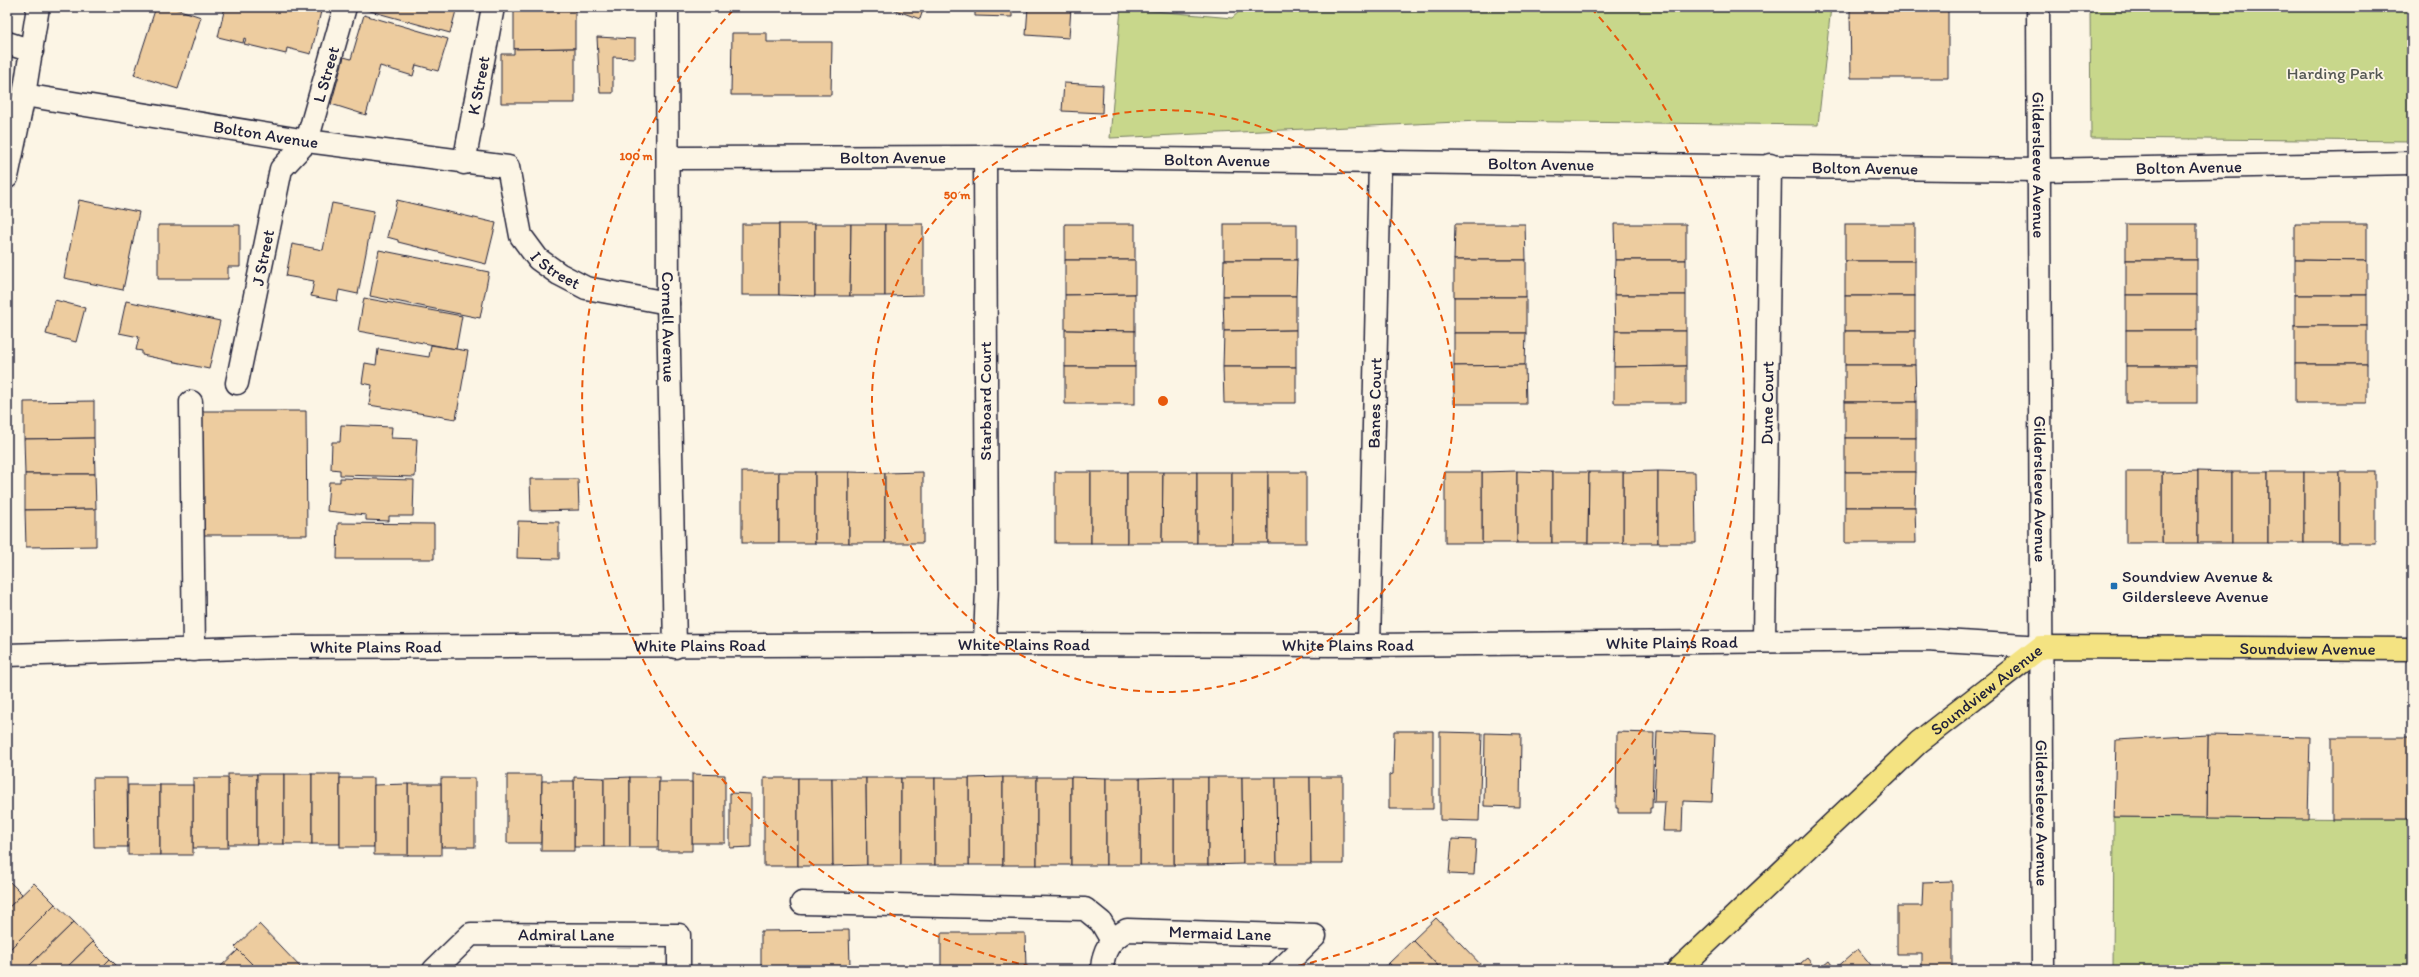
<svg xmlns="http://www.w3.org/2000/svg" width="2419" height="977" viewBox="0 0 2419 977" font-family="Itim,sans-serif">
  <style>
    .green { fill: #c8d78b; stroke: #757c63 }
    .building { fill: #edcc9f; stroke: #22223b }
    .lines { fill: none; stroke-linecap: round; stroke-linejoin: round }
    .minor-casing { stroke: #22223b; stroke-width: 25 }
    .major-casing { stroke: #22223b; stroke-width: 25 }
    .minor { stroke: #fcf5e5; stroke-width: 22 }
    .major { stroke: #f4e382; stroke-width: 22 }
    .ring { fill: none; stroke: #e8590c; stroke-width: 2; stroke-dasharray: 7 5 }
    .poi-dot { fill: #1f6fb2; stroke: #fcf5e5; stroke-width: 1.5 }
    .labels { text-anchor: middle; stroke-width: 3.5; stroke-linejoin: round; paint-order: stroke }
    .park-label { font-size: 17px; fill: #545853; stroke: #fcf5e5 }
    .street-label { font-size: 17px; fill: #22223b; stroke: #fcf5e5 }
    .poi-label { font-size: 17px; fill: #22223b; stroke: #fcf5e5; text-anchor: start }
    .centre { fill: #e8590c; stroke: #fcf5e5; stroke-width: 2 }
    .ring-label { font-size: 12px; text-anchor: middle; font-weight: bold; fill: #e8590c; stroke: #fcf5e5; stroke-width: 3.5; stroke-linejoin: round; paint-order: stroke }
  </style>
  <rect width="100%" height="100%" fill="#fcf5e5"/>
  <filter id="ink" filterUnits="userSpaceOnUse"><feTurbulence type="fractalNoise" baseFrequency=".025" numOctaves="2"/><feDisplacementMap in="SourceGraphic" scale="8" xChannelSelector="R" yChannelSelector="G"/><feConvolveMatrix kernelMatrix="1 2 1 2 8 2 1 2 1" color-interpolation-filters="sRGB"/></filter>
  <g filter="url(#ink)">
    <g class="green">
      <polygon points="1245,7 1831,7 1818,125 1479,121 1110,138 1121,8 1232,18"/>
      <polygon points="2090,7 2412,7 2412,141 2091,138"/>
      <polygon points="2114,817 2412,819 2412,970 2113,970"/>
    </g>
    <g class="building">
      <polygon points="156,7 171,7 201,17 178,89 134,75"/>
      <polygon points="225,7 322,7 311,54 287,48 286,54 244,44 246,39 244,38 243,43 218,37"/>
      <polygon points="364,7 457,7 450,33 363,9"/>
      <polygon points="514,7 575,7 575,48 514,49"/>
      <polygon points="887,7 924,7 920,19"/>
      <polygon points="975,7 1012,7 1012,17 975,16"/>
      <polygon points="1028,7 1071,7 1069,38 1026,35"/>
      <polygon points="1850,7 1948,7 1948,78 1851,78"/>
      <polygon points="364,15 448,39 438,71 416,65 413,76 380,66 366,115 331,104 344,57 351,59"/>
      <polygon points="732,33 767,33 767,42 832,42 831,95 731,95"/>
      <polygon points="597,37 635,39 635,58 613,57 613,93 600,93"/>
      <polygon points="575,48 575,103 501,103 501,54 514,54 514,49"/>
      <polygon points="1064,83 1103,85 1102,113 1062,111"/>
      <polygon points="79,200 139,212 123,290 64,278"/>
      <polygon points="397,200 496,223 486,264 398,242 398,240 387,237"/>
      <polygon points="332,203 374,211 358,294 339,290 337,301 311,296 314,281 286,276 292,244 323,250"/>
      <rect x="742" y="224" width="37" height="71"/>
      <polygon points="779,224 815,224 815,296 779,295"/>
      <polygon points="815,224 851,224 850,296 815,296"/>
      <polygon points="851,224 885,224 885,296 850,296"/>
      <polygon points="885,224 923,224 923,295 885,296"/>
      <rect x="1065" y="224" width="70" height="36"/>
      <rect x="1224" y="224" width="73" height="36"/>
      <polygon points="1455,224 1525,224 1526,260 1454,260"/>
      <polygon points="1614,224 1686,224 1686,260 1615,260"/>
      <rect x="1845" y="224" width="70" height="37"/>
      <rect x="2126" y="224" width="71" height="36"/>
      <polygon points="2295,224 2367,224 2367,261 2295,260"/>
      <polygon points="158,225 240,225 240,267 228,267 228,279 158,279"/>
      <polygon points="379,250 489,272 480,318 370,296"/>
      <polygon points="1065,260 1135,260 1135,294 1065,295"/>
      <polygon points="1224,260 1297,260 1296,296 1223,296"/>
      <rect x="1454" y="260" width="72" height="37"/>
      <polygon points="1615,260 1686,260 1686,295 1614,295"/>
      <rect x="2126" y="260" width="71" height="35"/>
      <polygon points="2295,260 2367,261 2367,295 2295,295"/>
      <rect x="1845" y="261" width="70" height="35"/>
      <polygon points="1135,294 1135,331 1065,330 1065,295"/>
      <polygon points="1614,295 1686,295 1686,331 1615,331"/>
      <rect x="2126" y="295" width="71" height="35"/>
      <rect x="2295" y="295" width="72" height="31"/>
      <polygon points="1223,296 1296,296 1296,330 1224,331"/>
      <rect x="1845" y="296" width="70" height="35"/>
      <rect x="1454" y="297" width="72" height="36"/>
      <polygon points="364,298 462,316 456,349 358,331"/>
      <polygon points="55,300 85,308 76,342 46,334"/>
      <polygon points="126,301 220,321 209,369 142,355 142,351 136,350 139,337 119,333"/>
      <rect x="2295" y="326" width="72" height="38"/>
      <polygon points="1065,330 1135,331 1135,367 1065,367"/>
      <polygon points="1296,330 1296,367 1223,367 1224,331"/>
      <rect x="2126" y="330" width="71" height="36"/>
      <polygon points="1615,331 1686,331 1686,366 1614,367"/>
      <rect x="1845" y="331" width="70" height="34"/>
      <polygon points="1454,333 1526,333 1525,365 1454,366"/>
      <polygon points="431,345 468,351 456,419 369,405 372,385 362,383 365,363 376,365 378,349 429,357"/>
      <rect x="2295" y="364" width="72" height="39"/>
      <polygon points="1525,365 1526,404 1454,404 1454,366"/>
      <polygon points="1845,365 1915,365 1916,402 1845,402"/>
      <polygon points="1686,366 1686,403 1614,403 1614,367"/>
      <rect x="2126" y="366" width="71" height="37"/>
      <rect x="1065" y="367" width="70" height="37"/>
      <polygon points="1223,367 1296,367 1296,403 1224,403"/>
      <polygon points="94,401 94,438 24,439 24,402"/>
      <rect x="1845" y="402" width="71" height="36"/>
      <polygon points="202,411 306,411 307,535 202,535"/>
      <polygon points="341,425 392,427 391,438 417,439 415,477 340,475 340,470 331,469 332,442 340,442"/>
      <polygon points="94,438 95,474 25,474 24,439"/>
      <rect x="1845" y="438" width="71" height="34"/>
      <polygon points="1517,471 1517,543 1482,543 1482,472"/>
      <polygon points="1517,471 1552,472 1552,543 1517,543"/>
      <polygon points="1658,471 1658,543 1623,543 1623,472"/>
      <polygon points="1658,471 1695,472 1696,543 1658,543"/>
      <polygon points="2198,471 2198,543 2162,543 2162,472"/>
      <polygon points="2198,471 2232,472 2232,543 2198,543"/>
      <rect x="742" y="472" width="37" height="71"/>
      <rect x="779" y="472" width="36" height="71"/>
      <rect x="815" y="472" width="34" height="71"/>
      <polygon points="849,472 885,473 885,543 849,543"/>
      <polygon points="923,472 923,543 885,543 885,473"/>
      <rect x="1055" y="472" width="36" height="71"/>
      <rect x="1091" y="472" width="36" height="71"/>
      <polygon points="1127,472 1163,472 1162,543 1127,543"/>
      <polygon points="1163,472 1197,472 1197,543 1162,543"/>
      <rect x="1197" y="472" width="35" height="71"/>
      <rect x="1232" y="472" width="36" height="71"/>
      <rect x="1268" y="472" width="38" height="71"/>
      <rect x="1445" y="472" width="37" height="71"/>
      <polygon points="1552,472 1589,472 1588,543 1552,543"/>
      <polygon points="1589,472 1623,472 1623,543 1588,543"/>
      <polygon points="1845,472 1916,472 1915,507 1845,507"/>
      <rect x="2126" y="472" width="36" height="71"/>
      <rect x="2232" y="472" width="36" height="71"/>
      <rect x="2268" y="472" width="36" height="71"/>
      <rect x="2304" y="472" width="35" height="71"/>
      <rect x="2339" y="472" width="36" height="71"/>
      <polygon points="25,474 95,474 96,509 25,510"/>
      <polygon points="340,478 414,480 413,516 389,516 389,521 366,520 366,515 327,511 329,482 340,482"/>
      <polygon points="530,479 578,479 579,510 531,511"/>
      <polygon points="1845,507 1915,507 1916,543 1845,543"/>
      <polygon points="96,509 96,546 26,547 25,510"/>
      <polygon points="518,521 559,522 559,559 517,558"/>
      <polygon points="338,523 434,524 434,559 337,559"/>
      <polygon points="1394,731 1433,731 1433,809 1389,809 1389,775 1393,774"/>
      <polygon points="1657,731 1715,734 1712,802 1683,801 1682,831 1663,831 1665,802 1654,802"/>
      <polygon points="1440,732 1482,733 1479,821 1440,820"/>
      <polygon points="1617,732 1654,733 1652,808 1650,808 1650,813 1618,813 1618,808 1616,808"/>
      <polygon points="1485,733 1521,734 1520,807 1484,806"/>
      <polygon points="2208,735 2310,737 2308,819 2207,818"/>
      <polygon points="2208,735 2207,818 2114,817 2116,740"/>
      <rect x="2332" y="737" width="80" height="82"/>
      <rect x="228" y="774" width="29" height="70"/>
      <rect x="257" y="774" width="27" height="70"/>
      <rect x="284" y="774" width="28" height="70"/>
      <rect x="312" y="774" width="28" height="70"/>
      <polygon points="692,774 725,775 725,843 692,843"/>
      <polygon points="507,775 542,775 541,843 507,843"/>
      <polygon points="574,777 604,778 604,847 574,847"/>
      <polygon points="630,777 630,847 604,847 604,778"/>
      <rect x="630" y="777" width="29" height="70"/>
      <polygon points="1003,777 1003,865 969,865 969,778"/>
      <rect x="1003" y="777" width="34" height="88"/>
      <rect x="1037" y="777" width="34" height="88"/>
      <polygon points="1071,777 1106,778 1106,865 1071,865"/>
      <rect x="1174" y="777" width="34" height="88"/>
      <polygon points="1174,777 1174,865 1140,865 1140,778"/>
      <polygon points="1208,777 1242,777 1243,864 1208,865"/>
      <polygon points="1242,777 1276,777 1277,864 1243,864"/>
      <polygon points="1276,777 1310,777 1311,864 1277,864"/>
      <polygon points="1310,777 1343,777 1343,864 1311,864"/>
      <polygon points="93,778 127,778 128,847 94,847"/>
      <rect x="193" y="778" width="35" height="70"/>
      <rect x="340" y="778" width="34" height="69"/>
      <rect x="441" y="778" width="34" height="69"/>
      <rect x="764" y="778" width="34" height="88"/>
      <polygon points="798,778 832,778 833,866 798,866"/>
      <polygon points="832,778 866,778 867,865 833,866"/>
      <polygon points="866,778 901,778 901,865 867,865"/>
      <rect x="901" y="778" width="34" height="87"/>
      <rect x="935" y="778" width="34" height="87"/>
      <rect x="1106" y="778" width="34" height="87"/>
      <polygon points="542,781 574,781 574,851 541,851"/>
      <polygon points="659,782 692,782 692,851 658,851"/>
      <rect x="408" y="784" width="33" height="71"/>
      <polygon points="408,784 408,855 374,855 374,785"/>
      <rect x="128" y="785" width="32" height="70"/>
      <rect x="160" y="785" width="33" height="70"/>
      <polygon points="730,793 751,794 751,847 730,848"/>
      <polygon points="1452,839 1476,840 1474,875 1449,874"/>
      <polygon points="7,879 22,894 7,909"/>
      <polygon points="1952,881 1952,970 1922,970 1922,954 1897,954 1897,906 1922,906 1923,882"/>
      <polygon points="34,883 55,904 7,952 7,909"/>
      <polygon points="55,904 74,922 25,970 7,970 7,952"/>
      <polygon points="1436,918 1486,970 1442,970 1413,940"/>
      <polygon points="74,922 93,942 64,970 25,970"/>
      <polygon points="259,924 303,970 258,970 235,947"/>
      <polygon points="849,930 850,966 761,967 761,931"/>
      <polygon points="941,933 1025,933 1026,968 941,968"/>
      <polygon points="1413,940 1442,970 1396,970 1389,963"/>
      <polygon points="93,942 110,959 99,970 64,970"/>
      <polygon points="1858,949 1875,970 1818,970 1829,961 1835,969"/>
      <polygon points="238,950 258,970 218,969"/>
      <polygon points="1807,958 1817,970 1796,970 1795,968"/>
      <polygon points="110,959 121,970 99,970"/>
      <polygon points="1389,963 1396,970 1382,970"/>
      <polygon points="850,966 850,970 761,970 761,967"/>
      <rect x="941" y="968" width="85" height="2"/>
    </g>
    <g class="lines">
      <defs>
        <g id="minor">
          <path id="s1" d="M667,7L668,303L675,647"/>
          <path id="s2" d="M2038,7L2043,970"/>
          <polyline points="7,43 32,51"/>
          <path id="s3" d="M24,95L307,141L508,167L521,236L538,259L559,274L586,288L668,303"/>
          <path id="s4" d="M669,158L985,157L2039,170L2412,163"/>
          <path id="s5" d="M464,163L493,7"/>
          <polyline points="7,177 24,95 38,7"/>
          <path id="s6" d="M237,383L281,169L307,141L345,7"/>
          <polyline points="191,402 194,650"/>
          <path id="s7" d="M1764,641L1770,165"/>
          <polyline points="985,644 987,587 985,157"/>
          <path id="s8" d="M1369,645L1380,161"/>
          <path id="s9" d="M7,655L282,647L985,644L1369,645L1927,640L2041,647"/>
          <polyline points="802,903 1085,909 1101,922 1111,939"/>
          <path id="s10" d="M434,970L471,934L679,935V970"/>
          <path id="s11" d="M1102,970C1103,949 1110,940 1127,930L1315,936L1280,970"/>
        </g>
        <g id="major">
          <path id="s12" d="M1678,970L1919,742L2041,647L2412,649"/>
        </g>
      </defs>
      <use href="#minor" class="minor-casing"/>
      <use href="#major" class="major-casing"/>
      <use href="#minor" class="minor"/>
      <use href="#major" class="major"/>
    </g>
  </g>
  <g class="ring">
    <circle cx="1163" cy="401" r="291"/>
    <path d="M1042 969A581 581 0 0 1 735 8M1591 8A581 581 0 0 1 1284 969"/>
  </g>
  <rect class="poi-dot" x="2110" y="582" width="8" height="8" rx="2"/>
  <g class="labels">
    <g class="park-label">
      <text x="2335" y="79">Harding Park</text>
    </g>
    <g class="street-label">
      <text dy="6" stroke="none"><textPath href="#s6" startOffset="326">L Street</textPath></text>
      <text dy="6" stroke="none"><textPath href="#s5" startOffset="79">K Street</textPath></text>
      <text dy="6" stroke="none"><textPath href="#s3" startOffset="245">Bolton Avenue</textPath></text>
      <text dy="6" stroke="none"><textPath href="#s4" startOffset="224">Bolton Avenue</textPath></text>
      <text dy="6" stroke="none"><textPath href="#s4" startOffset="548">Bolton Avenue</textPath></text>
      <text dy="6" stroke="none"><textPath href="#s4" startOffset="872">Bolton Avenue</textPath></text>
      <text dy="6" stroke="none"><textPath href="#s2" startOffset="158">Gildersleeve Avenue</textPath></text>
      <text dy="6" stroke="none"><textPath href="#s4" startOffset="1196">Bolton Avenue</textPath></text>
      <text dy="6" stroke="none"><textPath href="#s4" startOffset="1520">Bolton Avenue</textPath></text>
      <text dy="6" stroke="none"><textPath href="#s6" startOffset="128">J Street</textPath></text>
      <text dy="6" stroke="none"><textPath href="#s3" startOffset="609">I Street</textPath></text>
      <text dy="6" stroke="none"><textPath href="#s1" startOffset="320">Cornell Avenue</textPath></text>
      <text transform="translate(985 401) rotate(-90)" y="6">Starboard Court</text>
      <text dy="6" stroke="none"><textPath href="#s8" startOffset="242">Banes Court</textPath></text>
      <text dy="6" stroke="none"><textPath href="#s7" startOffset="238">Dune Court</textPath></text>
      <text dy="6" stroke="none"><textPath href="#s2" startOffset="482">Gildersleeve Avenue</textPath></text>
      <text dy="6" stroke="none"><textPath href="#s9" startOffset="1665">White Plains Road</textPath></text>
      <text dy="6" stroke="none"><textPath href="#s9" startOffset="1017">White Plains Road</textPath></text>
      <text dy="6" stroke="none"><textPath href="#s9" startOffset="1341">White Plains Road</textPath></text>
      <text dy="6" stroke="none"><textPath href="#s9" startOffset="693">White Plains Road</textPath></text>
      <text dy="6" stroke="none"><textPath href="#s9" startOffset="369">White Plains Road</textPath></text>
      <text dy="6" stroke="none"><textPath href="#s12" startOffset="753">Soundview Avenue</textPath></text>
      <text dy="6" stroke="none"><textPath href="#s12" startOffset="417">Soundview Avenue</textPath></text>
      <text dy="6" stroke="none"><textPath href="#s2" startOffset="806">Gildersleeve Avenue</textPath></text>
      <text dy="6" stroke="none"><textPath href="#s11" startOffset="143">Mermaid Lane</textPath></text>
      <text dy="6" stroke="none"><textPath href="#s10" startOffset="147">Admiral Lane</textPath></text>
    </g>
    <g class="poi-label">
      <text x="2122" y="582">Soundview Avenue &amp;<tspan x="2122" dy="20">Gildersleeve Avenue</tspan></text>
    </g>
  </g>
  <circle cx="1163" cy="401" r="6" class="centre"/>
  <g class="ring-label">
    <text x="636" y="160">100 m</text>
    <text x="957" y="199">50 m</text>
  </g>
  <rect width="2419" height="977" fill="none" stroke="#fcf5e5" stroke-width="24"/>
  <rect x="12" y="12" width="2395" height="953" fill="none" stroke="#22223b" stroke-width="1.5" filter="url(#ink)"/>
</svg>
